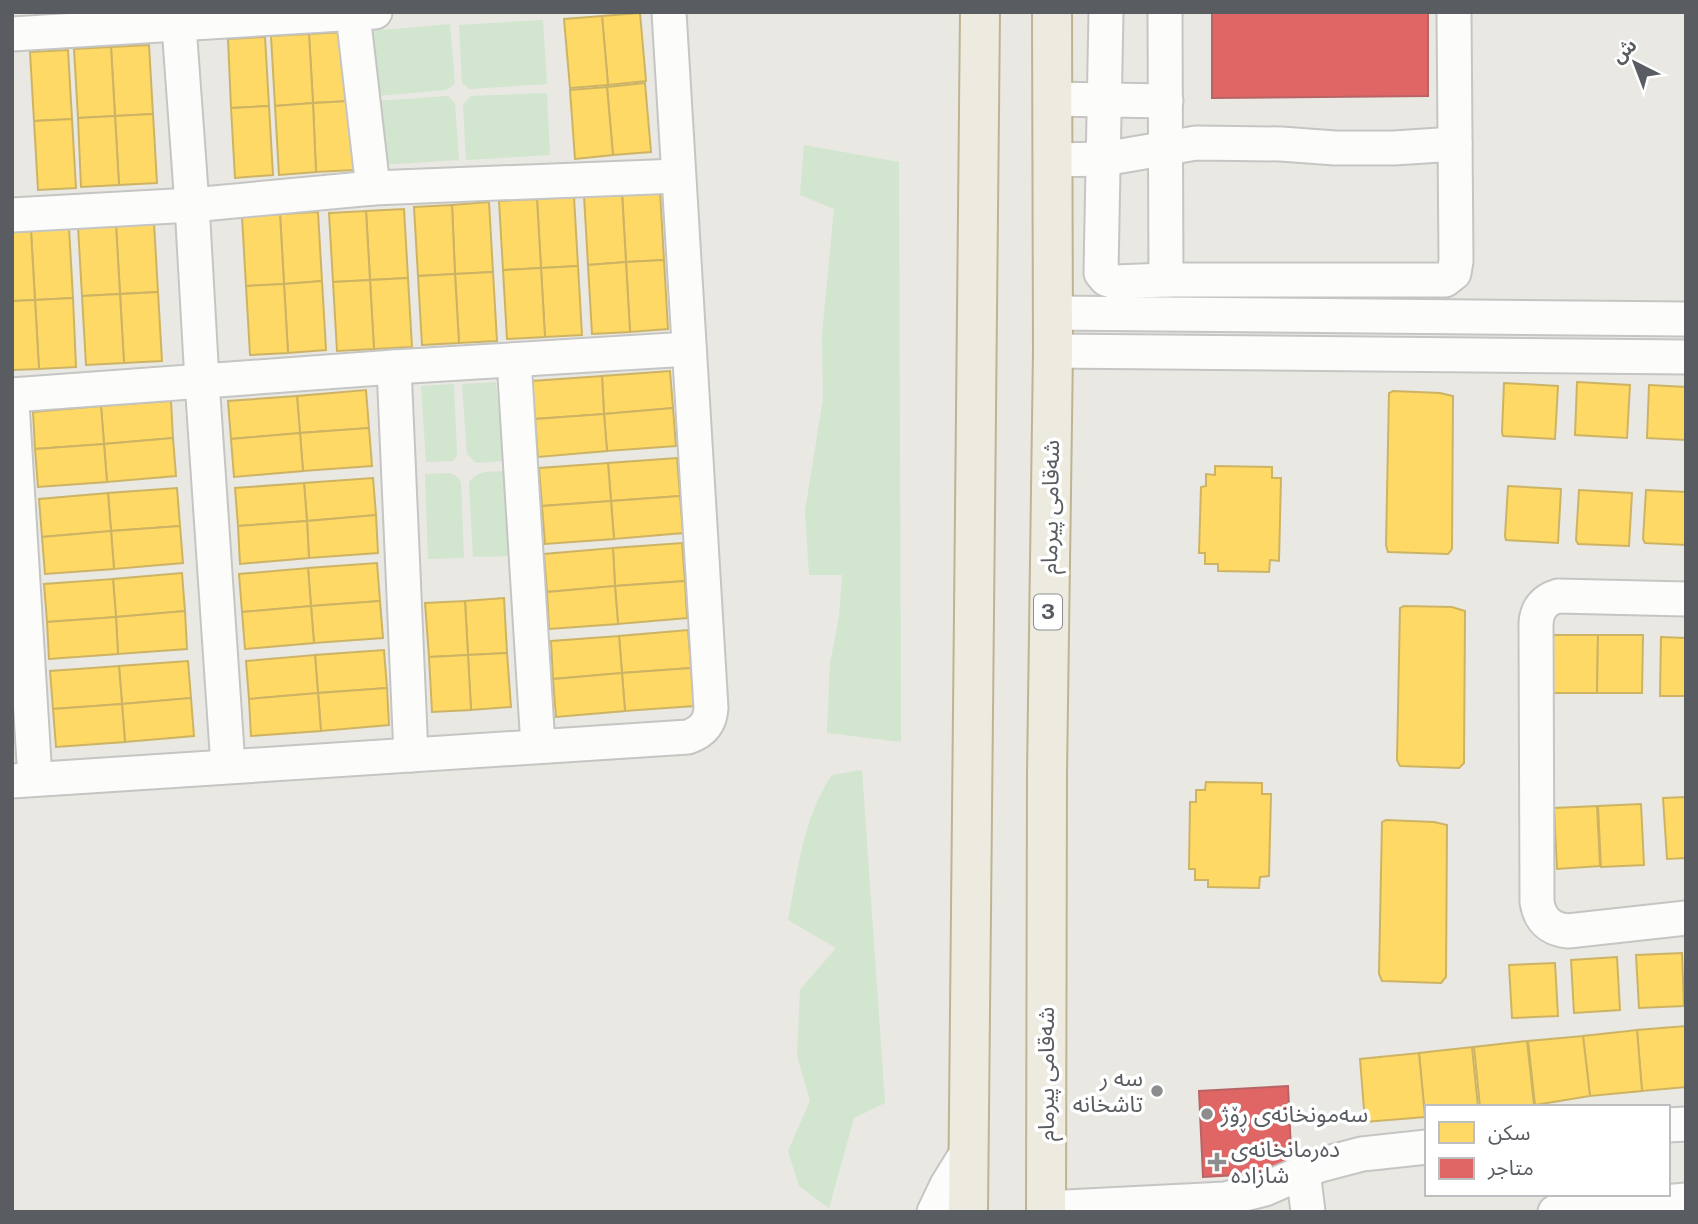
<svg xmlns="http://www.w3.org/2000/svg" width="1698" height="1224" viewBox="0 0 1698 1224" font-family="'Public Sans','Noto Sans Arabic',sans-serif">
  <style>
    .green { fill: #d1e5cf }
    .homes { fill: #ffd966; stroke: #cdb464; stroke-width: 2 }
    .shops { fill: #e06666; stroke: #b86364; stroke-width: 2 }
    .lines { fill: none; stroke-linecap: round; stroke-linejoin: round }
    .minor-casing { stroke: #c5c5c4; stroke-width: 37 }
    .highway-casing { stroke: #bfb492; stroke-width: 42 }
    .minor { stroke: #fcfcfb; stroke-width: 33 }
    .highway { stroke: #edebe0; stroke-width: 38 }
    .poi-dot { fill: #8b8d8e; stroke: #fff; stroke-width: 2.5 }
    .labels { text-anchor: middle; stroke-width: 7; stroke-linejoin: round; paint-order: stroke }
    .shield { fill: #fff; stroke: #8b8d90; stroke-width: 2 }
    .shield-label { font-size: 21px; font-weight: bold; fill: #595c61 }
    .street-label { font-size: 23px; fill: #595c61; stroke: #fff }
    .poi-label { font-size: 23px; fill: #595c61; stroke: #fff; text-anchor: start }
  </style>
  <rect width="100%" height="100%" fill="#e9e8e3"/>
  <g class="green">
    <polygon points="543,20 547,84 470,89 462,83 459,25"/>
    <polygon points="450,24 455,84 446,90 377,96 372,31"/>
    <polygon points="547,93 550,155 466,160 463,105 471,96"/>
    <polygon points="448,96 455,103 459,160 381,165 377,101"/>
    <polygon points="804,145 899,162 901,742 827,733 830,663 839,617 842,575 809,575 805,511 823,399 822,335 834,209 800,195"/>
    <polygon points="496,382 503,461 476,463 467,454 462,384"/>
    <polygon points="454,384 457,455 453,461 426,462 421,386"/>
    <path d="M505,471L509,556L473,557L469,483C477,469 491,472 505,471Z"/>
    <polygon points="450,473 456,476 461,482 464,558 428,559 425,474"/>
    <path d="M862,770L885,1103L854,1118L829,1208L799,1186L788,1151L810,1101L797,1055L800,990L836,948L788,920C798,871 803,817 832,775Z"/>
  </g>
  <g class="homes">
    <polygon points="640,13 646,81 608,85 602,16"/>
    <polygon points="602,16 608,85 570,88 564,19"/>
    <polygon points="346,32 350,101 313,103 309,34"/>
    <polygon points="309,34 313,103 275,106 271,36"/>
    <polygon points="265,37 269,106 231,108 228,39"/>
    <polygon points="149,45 153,114 115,116 111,47"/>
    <polygon points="111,47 115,116 78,118 74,49"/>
    <polygon points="68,50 72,119 34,121 30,52"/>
    <polygon points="645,83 651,152 613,155 607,87"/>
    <polygon points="607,87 613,155 575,159 570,90"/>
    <polygon points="350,101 354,170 316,172 313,103"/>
    <polygon points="313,103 316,172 279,175 275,106"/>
    <polygon points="269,106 273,175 235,178 231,108"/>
    <polygon points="153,114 157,183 119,185 115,116"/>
    <polygon points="115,116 119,185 81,187 78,118"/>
    <polygon points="72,119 76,188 38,190 34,121"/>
    <polygon points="660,191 664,260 626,262 622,193"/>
    <polygon points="622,193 626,262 588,265 584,196"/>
    <polygon points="574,197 578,266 541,268 537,199"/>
    <polygon points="537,199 541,268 503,270 499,201"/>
    <polygon points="489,202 493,272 455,274 452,205"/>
    <polygon points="452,205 455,274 418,276 414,207"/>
    <polygon points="404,209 408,278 370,280 366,211"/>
    <polygon points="366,211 370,280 333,282 329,213"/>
    <polygon points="318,212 322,281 284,284 280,214"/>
    <polygon points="280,214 284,284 246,286 242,217"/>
    <polygon points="154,223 158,292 120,294 116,225"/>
    <polygon points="116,225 120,294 82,296 78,227"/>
    <polygon points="69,228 73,298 35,300 31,231"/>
    <polygon points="31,231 35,300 12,301 12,232"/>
    <polygon points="664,260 668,329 630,332 626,262"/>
    <polygon points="626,262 630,332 592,334 588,265"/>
    <polygon points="578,266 582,335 545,337 541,268"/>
    <polygon points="541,268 545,337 507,339 503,270"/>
    <polygon points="493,272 497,341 459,343 455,274"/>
    <polygon points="455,274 459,343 422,345 418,276"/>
    <polygon points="408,278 412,347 374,349 370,280"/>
    <polygon points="370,280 374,349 337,351 333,282"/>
    <polygon points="322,281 326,350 288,353 284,284"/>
    <polygon points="284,284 288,353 250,355 246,286"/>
    <polygon points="158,292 162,361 124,363 120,294"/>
    <polygon points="120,294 124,363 86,365 82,296"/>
    <polygon points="73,298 76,367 39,369 35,300"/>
    <polygon points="35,300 39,369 12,370 12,301"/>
    <polygon points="670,371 673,408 604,414 602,376"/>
    <polygon points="602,376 604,414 535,419 532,381"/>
    <polygon points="1577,382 1630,385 1627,438 1575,435"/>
    <polygon points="1504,383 1558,386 1555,439 1503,436 1502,432"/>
    <polygon points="1649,385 1686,387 1686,440 1647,438"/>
    <polygon points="366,390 369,428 300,433 297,396"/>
    <polygon points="1393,391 1440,393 1453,396 1452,549 1448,554 1388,552 1386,545 1389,393"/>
    <polygon points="297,396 300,433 231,439 228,401"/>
    <polygon points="171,401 173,438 104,444 101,406"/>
    <polygon points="101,406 104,444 35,449 33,412"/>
    <polygon points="673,408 676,446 607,451 604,414"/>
    <polygon points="604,414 607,451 538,457 535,419"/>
    <polygon points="369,428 372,466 303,471 300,433"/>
    <polygon points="300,433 303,471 234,477 231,439"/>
    <polygon points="173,438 176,476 107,482 104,444"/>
    <polygon points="104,444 107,482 38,487 35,449"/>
    <polygon points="677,458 680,496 611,501 608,463"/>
    <polygon points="608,463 611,501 542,506 539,468"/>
    <polygon points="1215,466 1272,467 1272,478 1281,478 1279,561 1270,560 1269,572 1218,571 1218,564 1205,564 1205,553 1199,553 1201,487 1206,486 1206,474 1215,475"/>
    <polygon points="373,478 376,515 307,521 304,483"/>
    <polygon points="304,483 307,521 238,526 235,488"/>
    <polygon points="1508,486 1561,489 1558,543 1506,540 1505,536"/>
    <polygon points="177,488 180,526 111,531 108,493"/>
    <polygon points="1579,490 1632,493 1629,546 1578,544 1576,540"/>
    <polygon points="1646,490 1686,492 1686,545 1645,543 1643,539"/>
    <polygon points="108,493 111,531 42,537 39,499"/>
    <polygon points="680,496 683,533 614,539 611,501"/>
    <polygon points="611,501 614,539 545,544 542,506"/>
    <polygon points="376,515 378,553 309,558 307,521"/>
    <polygon points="307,521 309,558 240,564 238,526"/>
    <polygon points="180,526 183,563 114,569 111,531"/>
    <polygon points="111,531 114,569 45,574 42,537"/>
    <polygon points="682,543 685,581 615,586 613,548"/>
    <polygon points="613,548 615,586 547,592 544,554"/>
    <polygon points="377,563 380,601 311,606 308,568"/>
    <polygon points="308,568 311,606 242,612 239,574"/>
    <polygon points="182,573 185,611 116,617 113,579"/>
    <polygon points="113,579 116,617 47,622 44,584"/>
    <polygon points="685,581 687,618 618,624 615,586"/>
    <polygon points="615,586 618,624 549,629 547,592"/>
    <polygon points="504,598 507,653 468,655 465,601"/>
    <polygon points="380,601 383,638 314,643 311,606"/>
    <polygon points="465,601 468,655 429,657 425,603"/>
    <polygon points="311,606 314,643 245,649 242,612"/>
    <polygon points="1404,606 1452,607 1465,611 1464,763 1459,768 1400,766 1397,760 1400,608"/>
    <polygon points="185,611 187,649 118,654 116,617"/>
    <polygon points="116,617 118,654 49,659 47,622"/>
    <polygon points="688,630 691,668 622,673 619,636"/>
    <polygon points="1553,635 1598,635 1597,693 1552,693"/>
    <polygon points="1598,635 1643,635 1642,693 1597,693"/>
    <polygon points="619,636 622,673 553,679 551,641"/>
    <polygon points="1661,637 1686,638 1686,696 1660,696"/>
    <polygon points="384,650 387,688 318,693 315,655"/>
    <polygon points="507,653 511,707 471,710 468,655"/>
    <polygon points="315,655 318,693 249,699 246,661"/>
    <polygon points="468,655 471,710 432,712 429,657"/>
    <polygon points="188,661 191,698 122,704 119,666"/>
    <polygon points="119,666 122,704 53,709 50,671"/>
    <polygon points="691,668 694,706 625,711 622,673"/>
    <polygon points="622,673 625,711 556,717 553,679"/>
    <polygon points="387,688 389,725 321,731 318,693"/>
    <polygon points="318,693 321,731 251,736 249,699"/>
    <polygon points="191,698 194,736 125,742 122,704"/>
    <polygon points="122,704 125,742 56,747 53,709"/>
    <polygon points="1206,782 1262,783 1262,794 1271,794 1269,876 1260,877 1259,888 1208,887 1208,880 1195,880 1195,869 1189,869 1190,802 1196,802 1196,790 1205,790"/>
    <polygon points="1686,797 1686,858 1667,859 1663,798"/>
    <polygon points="1641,804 1644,865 1601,867 1598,806"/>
    <polygon points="1597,806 1600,866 1557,869 1554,808"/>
    <polygon points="1386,820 1434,822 1447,825 1446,977 1441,983 1382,981 1379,974 1382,822"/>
    <polygon points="1682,953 1684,1006 1639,1008 1636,955"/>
    <polygon points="1617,957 1620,1010 1574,1013 1571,960"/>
    <polygon points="1555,963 1558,1016 1512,1018 1509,965"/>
    <polygon points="1686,1026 1686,1087 1642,1091 1637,1030"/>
    <polygon points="1637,1030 1642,1091 1590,1096 1583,1036"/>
    <polygon points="1583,1036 1590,1096 1535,1105 1528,1041"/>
    <polygon points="1527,1041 1534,1105 1515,1107 1480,1107 1474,1047"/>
    <polygon points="1472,1047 1478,1107 1427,1107 1427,1116 1425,1117 1419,1053"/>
    <polygon points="1419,1053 1425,1117 1365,1122 1360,1059"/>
  </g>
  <g class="shops">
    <polygon points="1212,12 1428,12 1428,96 1212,98"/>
    <polygon points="1288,1086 1292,1172 1203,1177 1199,1091"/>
  </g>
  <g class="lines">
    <defs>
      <g id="minor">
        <polyline points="178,12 192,205 202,381 228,766"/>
        <polyline points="1106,12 1101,273 1106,279 1115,282 1166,280 1445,280 1454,273 1456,261 1454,12"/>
        <polyline points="1165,12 1166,280"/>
        <polyline points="353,14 373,188"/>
        <polyline points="12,34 375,12"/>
        <polyline points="1051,99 1166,101"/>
        <polyline points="1052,160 1104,159 1196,143 1281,144 1335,148 1394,148 1455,144"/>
        <polyline points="12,215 192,205 373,188 678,176"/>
        <polyline points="1053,313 1686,319"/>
        <polyline points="1053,351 1686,357"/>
        <polyline points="514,360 538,746"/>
        <polyline points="394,367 411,755"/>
        <polyline points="12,395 394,367 689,349"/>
        <polyline points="12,403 35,779"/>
        <path d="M1686,599L1558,596C1544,600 1537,609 1536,623L1537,902C1540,920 1550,929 1568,931L1686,918"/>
        <path d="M12,781L688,737C702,732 710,724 711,708L669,12"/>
        <polyline points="1668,1125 1686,1124"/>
        <polyline points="1303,1171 1308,1212"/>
        <polyline points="1046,1208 1225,1199 1265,1189 1320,1165 1362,1154 1427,1147"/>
        <polyline points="934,1212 947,1185 968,1151"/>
        <polyline points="1555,1212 1686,1200"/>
      </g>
      <g id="highway">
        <polyline points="968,1212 980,12"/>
        <polyline points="1046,1212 1047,773 1053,351 1052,12"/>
      </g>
    </defs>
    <use href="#minor" class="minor-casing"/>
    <use href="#highway" class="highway-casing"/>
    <use href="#minor" class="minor"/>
    <use href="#highway" class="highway"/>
  </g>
  <g class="poi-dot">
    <circle cx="1157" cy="1091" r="7"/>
    <circle cx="1207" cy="1114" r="7"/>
    <path d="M1213.5 1151.5h7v7h7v7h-7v7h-7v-7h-7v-7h7z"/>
  </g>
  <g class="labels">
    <rect class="shield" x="1034" y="594.5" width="28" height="35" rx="5"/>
    <g class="shield-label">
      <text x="1048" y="619">3</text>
    </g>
    <g class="street-label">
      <text transform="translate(1050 507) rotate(-89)" y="8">شەقامی پیرمام</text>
      <text transform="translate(1046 1074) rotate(-90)" y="8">شەقامی پیرمام</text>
    </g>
    <g class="poi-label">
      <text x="1143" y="1086" text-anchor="end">سه ر<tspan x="1143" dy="26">تاشخانه</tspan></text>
      <text x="1221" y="1122">سەمونخانەی ڕۆژ</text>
      <text x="1231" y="1157">دەرمانخانەی<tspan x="1231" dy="26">شازادە</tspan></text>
    </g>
  </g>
  <rect width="1698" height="1224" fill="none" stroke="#595c61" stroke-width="28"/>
  <rect x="1425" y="1105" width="245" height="91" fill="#ffffff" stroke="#bdbec0" stroke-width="2"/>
  <rect x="1439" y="1122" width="35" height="21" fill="#ffd966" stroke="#bdbec0" stroke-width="2"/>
  <text x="1488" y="1140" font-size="21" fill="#595c61">سكن</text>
  <rect x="1439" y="1158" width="35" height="21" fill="#e06666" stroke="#bdbec0" stroke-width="2"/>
  <text x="1488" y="1175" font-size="21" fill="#595c61">متاجر</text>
  <g transform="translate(1635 63) rotate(318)" stroke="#ffffff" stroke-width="5" paint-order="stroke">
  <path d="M0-5L12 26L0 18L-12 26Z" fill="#595c61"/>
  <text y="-10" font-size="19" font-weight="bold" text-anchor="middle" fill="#595c61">ش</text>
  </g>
</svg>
